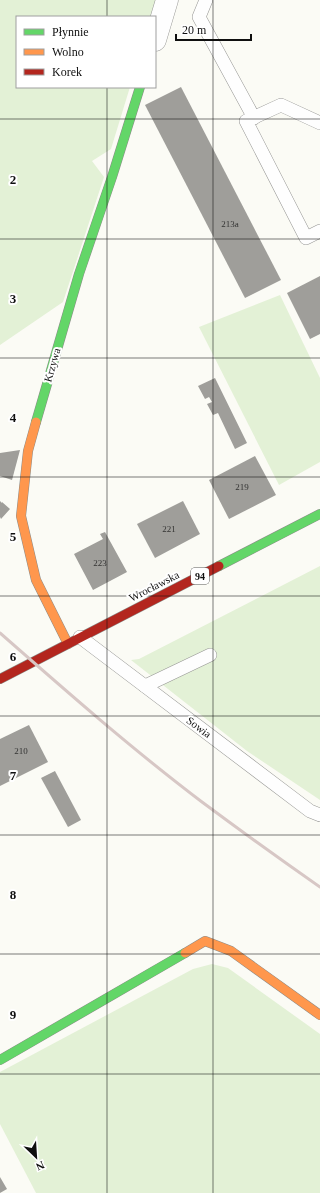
<svg xmlns="http://www.w3.org/2000/svg" width="320" height="1193" viewBox="0 0 320 1193" font-family="'Times New Roman',serif">
  <style>
    .green { fill: #e3f1d6 }
    .building { fill: #9f9e9a }
    .lines { fill: none; stroke-linecap: round; stroke-linejoin: round }
    .lane-casing { stroke: #959593; stroke-width: 14 }
    .street-casing { stroke: #959593; stroke-width: 23 }
    .fast-casing { stroke: #8c8c89; stroke-width: 10 }
    .slow-casing { stroke: #8c8c89; stroke-width: 10 }
    .jam-casing { stroke: #8c8c89; stroke-width: 10 }
    .lane { stroke: #fefefe; stroke-width: 13 }
    .street { stroke: #fefefe; stroke-width: 22 }
    .fast { stroke: #63d668; stroke-width: 9 }
    .slow { stroke: #ff974d; stroke-width: 9 }
    .jam { stroke: #b3261e; stroke-width: 9 }
    .rail { stroke: #d7c7c5; stroke-width: 3 }
    .grid { fill: none; stroke: #0f0f0f; stroke-width: 1; stroke-opacity: 0.55 }
    .labels { text-anchor: middle; stroke-width: 4; stroke-linejoin: round; paint-order: stroke }
    .number-label { font-size: 9px; fill: #333332 }
    .shield { fill: #fff; stroke: #575757; stroke-width: 1 }
    .shield-label { font-size: 10px; font-weight: bold; fill: #0f0f0f }
    .street-label { font-size: 11px; fill: #0f0f0f; stroke: #fff }
    .grid-label { font-size: 13px; text-anchor: middle; font-weight: bold; fill: #0f0f0f; stroke: #fff; stroke-width: 4; stroke-linejoin: round; paint-order: stroke }
  </style>
  <rect width="100%" height="100%" fill="#fbfbf5"/>
  <g class="green">
    <polygon points="0,0 157,0 152,17 17,17 17,87 130,87 111,149 92,161 104,177 63,302 0,345"/>
    <polygon points="280,295 320,378 320,462 279,485 199,327"/>
    <polygon points="320,566 320,800 247,751 131,660 139,659"/>
    <polygon points="212,964 228,968 320,1034 320,1193 36,1193 0,1124 0,1072 193,969"/>
  </g>
  <g class="building">
    <polygon points="181,87 281,280 245,298 145,105"/>
    <polygon points="320,276 320,334 310,339 287,293"/>
    <polygon points="215,378 247,443 235,449 218,413 213,415 207,404 212,402 209,397 205,399 198,386"/>
    <polygon points="20,450 12,480 0,476 0,453"/>
    <polygon points="255,456 276,495 229,519 209,480"/>
    <polygon points="0,501 2,503 2,502 10,509 1,519 0,517"/>
    <polygon points="183,501 200,534 155,558 137,524"/>
    <polygon points="105,532 127,572 93,590 74,554 103,539 100,534"/>
    <polygon points="29,725 48,762 0,786 0,739"/>
    <polygon points="55,771 81,820 68,827 41,778"/>
    <polygon points="0,1177 7,1189 0,1193"/>
  </g>
  <g class="lines">
    <defs>
      <g id="lane">
        <polyline points="206,0 199,17 254,118"/>
        <polyline points="320,123 281,105 246,121 306,238 320,231"/>
        <polyline points="80,637 310,811 320,815"/>
        <polyline points="145,686 210,655"/>
      </g>
      <polyline id="street" points="155,40 167,0"/>
      <g id="fast">
        <polyline points="36,422 79,274 112,177 140,87"/>
        <polyline points="219,566 320,514"/>
        <polyline points="0,1060 185,953"/>
      </g>
      <g id="slow">
        <polyline points="36,422 28,451 21,516 36,580 68,644"/>
        <polyline points="185,953 205,941 231,951 320,1015"/>
      </g>
      <polyline id="jam" points="0,679 219,566"/>
    </defs>
    <use href="#lane" class="lane-casing"/>
    <use href="#street" class="street-casing"/>
    <use href="#fast" class="fast-casing"/>
    <use href="#slow" class="slow-casing"/>
    <use href="#jam" class="jam-casing"/>
    <use href="#lane" class="lane"/>
    <use href="#street" class="street"/>
    <use href="#fast" class="fast"/>
    <use href="#slow" class="slow"/>
    <use href="#jam" class="jam"/>
    <path class="rail" d="M0,633C66,691 132,749 202,802C241,831 280,859 320,887"/>
  </g>
  <path class="grid" d="M107,0V17M213,0V1193M107,87V1193M0,119H320M0,239H320M0,358H320M0,477H320M0,596H320M0,716H320M0,835H320M0,954H320M0,1074H320"/>
  <g class="labels">
    <g class="number-label">
      <text x="230" y="227">213a</text>
      <text x="242" y="490">219</text>
      <text x="169" y="532">221</text>
      <text x="100" y="566">223</text>
      <text x="21" y="754">210</text>
    </g>
    <rect class="shield" x="191" y="568" width="18" height="16" rx="3"/>
    <g class="shield-label">
      <text x="200" y="580">94</text>
    </g>
    <g class="street-label">
      <text transform="translate(52 365) rotate(-74)" y="4">Krzywa</text>
      <text transform="translate(154 586) rotate(-27)" y="4">Wrocławska</text>
      <text transform="translate(199 727) rotate(37)" y="4">Sowia</text>
    </g>
  </g>
  <g class="grid-label">
    <text x="13" y="184">2</text>
    <text x="13" y="303">3</text>
    <text x="13" y="422">4</text>
    <text x="13" y="541">5</text>
    <text x="13" y="661">6</text>
    <text x="13" y="780">7</text>
    <text x="13" y="899">8</text>
    <text x="13" y="1019">9</text>
  </g>
  <rect x="16" y="16" width="140" height="72" fill="#ffffff" stroke="#9f9f9f"/>
  <rect x="24" y="29" width="20" height="6" fill="#63d668" stroke="#9f9f9f"/>
  <text x="52" y="36" font-size="12" fill="#0f0f0f">Płynnie</text>
  <rect x="24" y="49" width="20" height="6" fill="#ff974d" stroke="#9f9f9f"/>
  <text x="52" y="56" font-size="12" fill="#0f0f0f">Wolno</text>
  <rect x="24" y="69" width="20" height="6" fill="#b3261e" stroke="#9f9f9f"/>
  <text x="52" y="76" font-size="12" fill="#0f0f0f">Korek</text>
  <g transform="translate(36 1157) rotate(155)" stroke="#ffffff" stroke-width="3" paint-order="stroke">
  <path d="M0-3L7 15L0 10L-7 15Z" fill="#0f0f0f"/>
  <text y="-6" font-size="11" font-weight="bold" text-anchor="middle" fill="#0f0f0f">N</text>
  </g>
  <path d="M176 34v6h75v-6" fill="none" stroke="#0f0f0f" stroke-width="2"/>
  <text x="182" y="34" font-size="12" fill="#0f0f0f" stroke="#ffffff" stroke-width="3" paint-order="stroke">20 m</text>
</svg>
